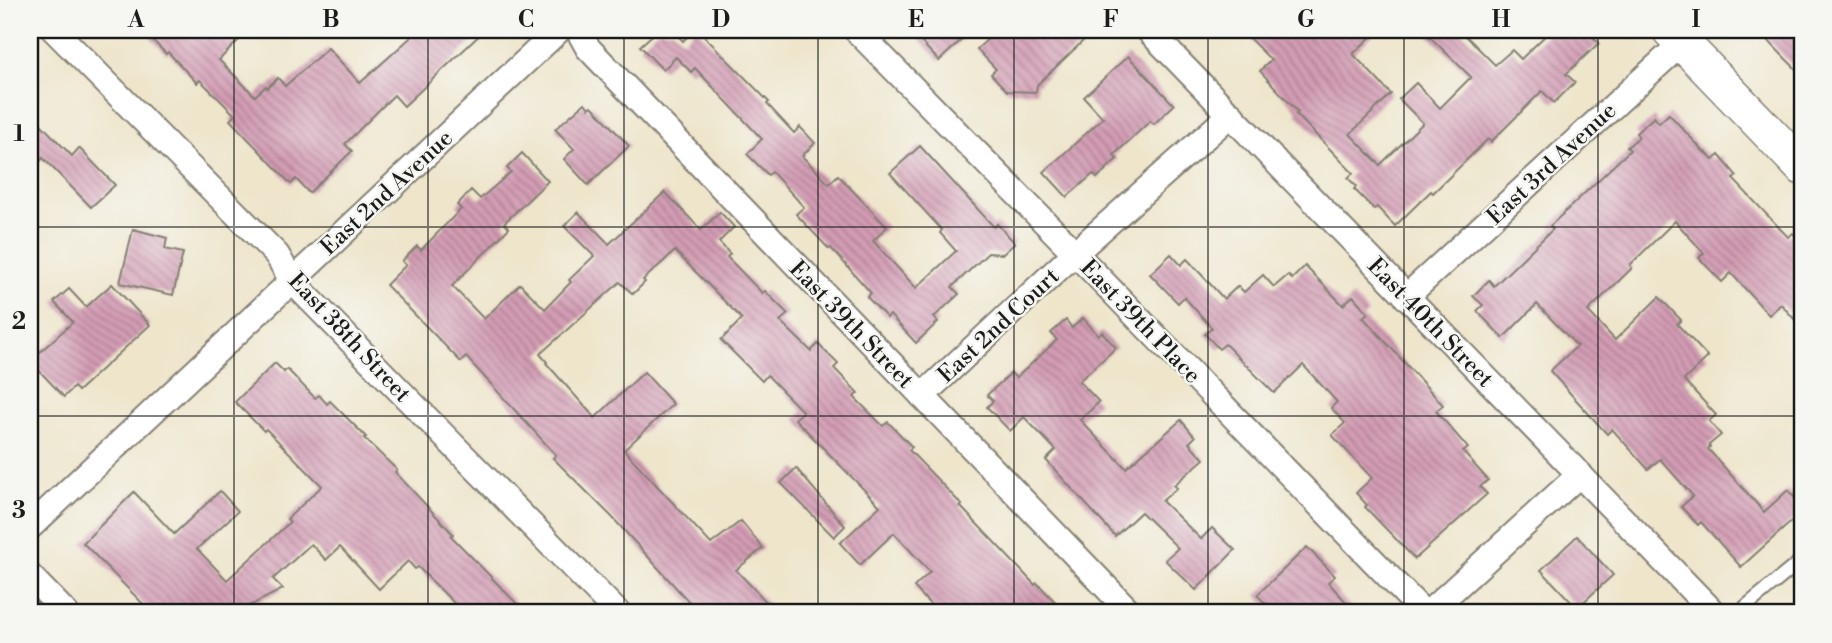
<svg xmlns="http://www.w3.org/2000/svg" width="1832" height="643" viewBox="0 0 1832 643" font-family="'Libre Bodoni',serif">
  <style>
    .building { fill: url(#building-back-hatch) }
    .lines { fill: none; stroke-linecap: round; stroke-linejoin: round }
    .lane-casing { stroke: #858074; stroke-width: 16 }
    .street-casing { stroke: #858074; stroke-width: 28 }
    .secondary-casing { stroke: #858074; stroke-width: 38 }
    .lane { stroke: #fff; stroke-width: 12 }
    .street { stroke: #fff; stroke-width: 24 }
    .secondary { stroke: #fff; stroke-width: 35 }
    .grid { fill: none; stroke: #1c1c1c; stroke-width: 2; stroke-opacity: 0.55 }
    .labels { text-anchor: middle; stroke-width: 5; stroke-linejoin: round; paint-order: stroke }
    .street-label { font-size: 23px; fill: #1c1c1c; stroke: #f6f6f2 }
    .neatline { fill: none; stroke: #1c1c1c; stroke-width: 2.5 }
    .grid-label { font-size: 23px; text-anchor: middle; font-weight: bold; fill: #1c1c1c }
  </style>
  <defs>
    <pattern id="building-back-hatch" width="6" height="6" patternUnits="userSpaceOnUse" patternTransform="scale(1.75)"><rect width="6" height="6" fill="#d39cb4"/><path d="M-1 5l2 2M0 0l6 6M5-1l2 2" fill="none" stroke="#aa7e92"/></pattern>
  </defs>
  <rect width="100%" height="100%" fill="#f6f6f2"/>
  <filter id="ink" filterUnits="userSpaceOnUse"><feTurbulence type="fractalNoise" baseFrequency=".0143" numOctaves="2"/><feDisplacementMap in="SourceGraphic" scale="14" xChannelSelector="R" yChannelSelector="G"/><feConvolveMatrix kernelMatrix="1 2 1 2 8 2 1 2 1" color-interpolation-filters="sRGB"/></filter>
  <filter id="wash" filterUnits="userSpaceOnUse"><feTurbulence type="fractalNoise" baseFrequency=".00686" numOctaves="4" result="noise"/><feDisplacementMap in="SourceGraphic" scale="28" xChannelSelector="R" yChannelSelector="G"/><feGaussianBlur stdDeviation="1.57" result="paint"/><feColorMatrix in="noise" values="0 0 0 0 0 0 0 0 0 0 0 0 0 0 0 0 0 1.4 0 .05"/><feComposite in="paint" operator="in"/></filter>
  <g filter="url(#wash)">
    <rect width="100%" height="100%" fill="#eee5cb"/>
    <g id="blocks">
      <g class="building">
        <polygon points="143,30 229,30 239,40 219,60 255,96 266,86 267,88 278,78 285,86 328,48 360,83 419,30 485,30 404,106 394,95 345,144 352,151 309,193 296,179 291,184 230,120 235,115 200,80 197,83 168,52 166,54"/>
        <polygon points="658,30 672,30 683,41 694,30 698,30 769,102 767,104 794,133 800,127 815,143 802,156 829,184 838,175 887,227 873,241 916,288 956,251 940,233 942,230 890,173 920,146 994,227 997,224 1015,243 1003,254 988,253 952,287 959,294 934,317 938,322 916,343 890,315 887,318 867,297 871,293 831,248 829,249 796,214 804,207 772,172 768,175 747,154 762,139 695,68 691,72 676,57 663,70 640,46"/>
        <polygon points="910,30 972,30 939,61"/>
        <polygon points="1018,30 1072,30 1083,41 1037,85 1036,92 1007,91 991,74 996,69 977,49 990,37 1012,35"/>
        <polygon points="1241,30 1378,30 1353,54 1391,94 1350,134 1380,165 1423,123 1399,99 1416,83 1440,108 1471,77 1423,30 1460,30 1495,65 1512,50 1521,59 1551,30 1586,30 1599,43 1566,74 1575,82 1554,103 1542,91 1491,142 1488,139 1433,193 1431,191 1395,226 1377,207 1374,209 1354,189 1356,186 1348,178 1353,173 1296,114 1298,112 1260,71 1271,60"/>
        <polygon points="1758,30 1802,30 1802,75 1785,58"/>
        <polygon points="1128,56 1174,105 1154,124 1150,121 1114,155 1117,159 1097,178 1093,174 1067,197 1044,172 1103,118 1084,97"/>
        <polygon points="585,103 589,108 592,106 629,146 588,185 564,159 574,149 555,129"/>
        <polygon points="30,113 72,156 79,148 115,185 91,207 43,158 30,171"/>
        <polygon points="1669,114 1705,153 1706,152 1713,160 1719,155 1737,176 1733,179 1788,237 1793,233 1802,243 1802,328 1781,304 1769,315 1731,273 1722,282 1699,258 1704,253 1675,221 1630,265 1632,268 1588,311 1615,340 1659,297 1681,320 1677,324 1708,357 1684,380 1716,415 1709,421 1721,435 1709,445 1710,447 1708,449 1764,512 1788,490 1802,506 1802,512 1741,567 1701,522 1698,525 1681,507 1693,496 1660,459 1648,469 1612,429 1607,434 1550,371 1577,346 1537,304 1503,338 1477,311 1483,305 1473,296 1489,280 1494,286 1553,229 1550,226 1630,150 1627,147 1639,137 1636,133 1654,117 1659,123"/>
        <polygon points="522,153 548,181 504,223 509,228 452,286 484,319 520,284 545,309 571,282 569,280 594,256 564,226 578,212 609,244 665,192 701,230 720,212 734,227 719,242 730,254 727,257 762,293 765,291 788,314 780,321 811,351 818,344 838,364 834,368 858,393 854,397 883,426 888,422 912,447 909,450 962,505 960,506 1035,585 1037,583 1066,613 938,613 914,587 930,572 894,533 860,565 840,543 880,506 795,419 803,412 767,375 762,381 721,340 742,319 675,251 643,280 645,282 633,294 620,282 540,354 547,362 546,363 595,418 644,372 673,404 624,450 711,544 741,521 763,548 736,570 777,613 699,613 612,517 553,458 556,455 466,357 461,362 386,285 406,265 402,261 417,246 421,250 461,209 457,205 471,190 480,199 511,172 507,168"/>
        <polygon points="133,229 167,238 165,249 183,253 173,295 120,283"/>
        <polygon points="1171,254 1181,265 1187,259 1224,299 1238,286 1244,292 1263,275 1274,287 1288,275 1292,279 1305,266 1343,305 1353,296 1368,313 1363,317 1443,405 1436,411 1468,448 1463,452 1488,480 1480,487 1487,494 1415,559 1365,507 1367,505 1356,493 1372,478 1332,435 1345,423 1331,408 1337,402 1303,365 1274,393 1225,344 1219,349 1205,334 1212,328 1184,297 1178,303 1150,274"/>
        <polygon points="112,284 150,325 78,391 74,387 64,397 30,361 73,322 54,302 69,289 86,307"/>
        <polygon points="1083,318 1098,335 1102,332 1116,348 1079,381 1099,402 1080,420 1126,468 1181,420 1195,437 1189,443 1204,459 1174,485 1177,488 1162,501 1201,539 1212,528 1235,550 1196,590 1165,560 1178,548 1141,512 1115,536 1046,460 1056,450 1024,417 1010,431 987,407 993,401 987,395 1011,373 1016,378 1057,340 1051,333 1066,320 1072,328"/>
        <polygon points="275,363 284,372 287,369 315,398 319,395 327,404 330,401 366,437 364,438 397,470 395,472 453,534 451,536 526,613 464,613 418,567 415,569 408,561 379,589 340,547 326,560 311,544 273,579 283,589 236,613 152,613 83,543 134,492 174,534 220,491 238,511 197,549 227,580 290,522 287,519 322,486 266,429 264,431 235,402"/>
        <polygon points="796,468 845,526 834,537 781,483"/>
        <polygon points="1577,536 1613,575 1577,608 1541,570"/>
        <polygon points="1307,547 1335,576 1328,582 1356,613 1275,613 1257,595"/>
      </g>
    </g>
  </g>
  <g filter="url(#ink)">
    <use href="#blocks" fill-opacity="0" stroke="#858074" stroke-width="2"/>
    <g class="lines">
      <defs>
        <polyline id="lane" points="1738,613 1802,560"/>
        <g id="street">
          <polyline points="54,30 277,255 292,281 618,613"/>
          <polyline points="578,30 588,48 1131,613"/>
          <polyline points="856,30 1075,253 1424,613"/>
          <polyline points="1148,30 1714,613"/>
          <polyline points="1406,297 1696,30"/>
          <polyline points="922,396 1075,253 1231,114"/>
          <polyline points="30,527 559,30"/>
          <polyline points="30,576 66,613"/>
          <polyline points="1428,613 1580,474"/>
        </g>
        <polyline id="secondary" points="1670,30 1802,167"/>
      </defs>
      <use href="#lane" class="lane-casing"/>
      <use href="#street" class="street-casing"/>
      <use href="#secondary" class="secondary-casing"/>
      <use href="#lane" class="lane"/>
      <use href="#street" class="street"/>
      <use href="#secondary" class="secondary"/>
    </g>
  </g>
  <path class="grid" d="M234,30V613M428,30V613M624,30V613M818,30V613M1014,30V613M1208,30V613M1404,30V613M1598,30V613M30,227H1802M30,416H1802"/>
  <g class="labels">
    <g class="street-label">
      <text transform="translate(1551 163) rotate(-43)" y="8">East 3rd Avenue</text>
      <text transform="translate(386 192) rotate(-43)" y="8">East 2nd Avenue</text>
      <text transform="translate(1141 321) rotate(46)" y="8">East 39th Place</text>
      <text transform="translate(1431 322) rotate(46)" y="8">East 40th Street</text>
      <text transform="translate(852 324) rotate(46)" y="8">East 39th Street</text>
      <text transform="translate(998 325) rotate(-43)" y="8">East 2nd Court</text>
      <text transform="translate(350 337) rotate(47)" y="8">East 38th Street</text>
    </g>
  </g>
  <rect width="1832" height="643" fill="none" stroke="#f6f6f2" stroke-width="77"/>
  <rect x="38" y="38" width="1756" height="566" class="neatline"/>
  <g class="grid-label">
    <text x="136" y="27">A</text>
    <text x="331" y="27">B</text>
    <text x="526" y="27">C</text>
    <text x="721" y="27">D</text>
    <text x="916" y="27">E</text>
    <text x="1111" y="27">F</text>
    <text x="1306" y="27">G</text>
    <text x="1501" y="27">H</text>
    <text x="1696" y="27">I</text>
    <text x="19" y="141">1</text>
    <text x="19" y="329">2</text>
    <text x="19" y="518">3</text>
  </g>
</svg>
